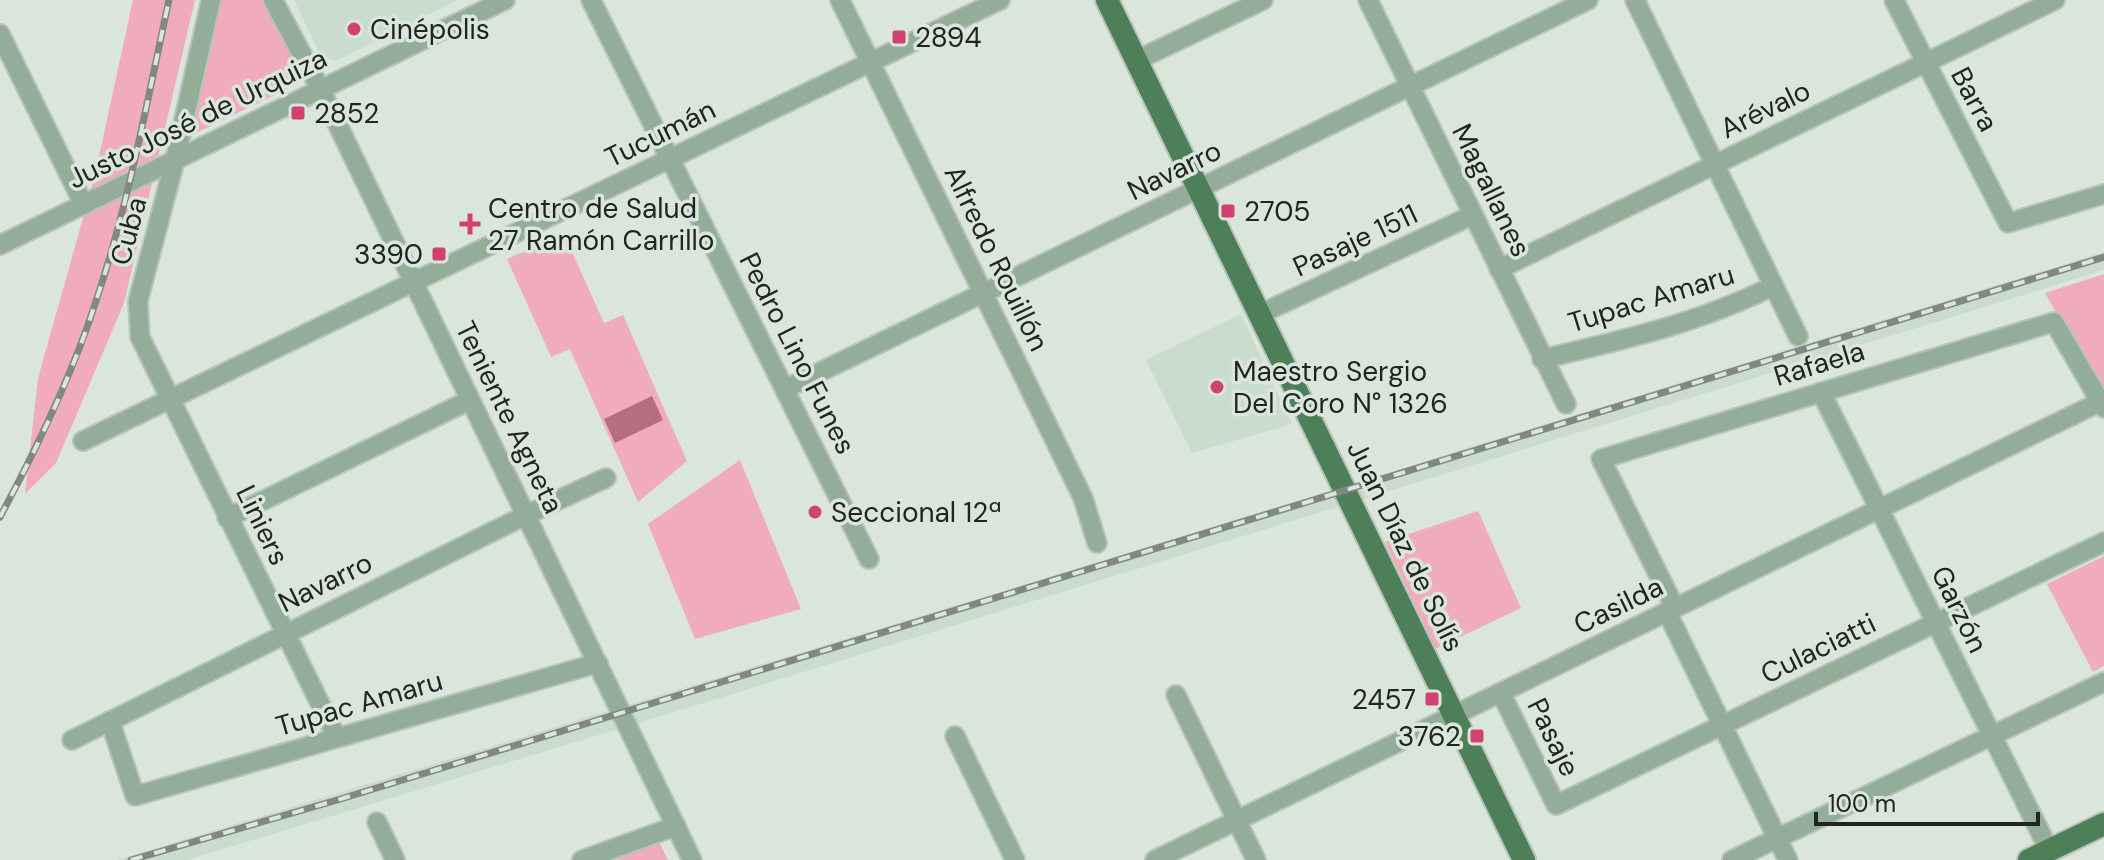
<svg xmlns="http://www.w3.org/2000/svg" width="2104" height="860" viewBox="0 0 2104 860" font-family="'DM Sans',sans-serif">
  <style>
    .built { fill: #c9dccd }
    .green { fill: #f0acbc }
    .water { fill: #b66d7f }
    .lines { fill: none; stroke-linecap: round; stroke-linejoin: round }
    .minor-casing { stroke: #b9c3bb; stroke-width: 22 }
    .major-casing { stroke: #b9c3bb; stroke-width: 26 }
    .minor { stroke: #93ad98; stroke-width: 18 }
    .major { stroke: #4d8059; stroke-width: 22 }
    .rail-casing { stroke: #808881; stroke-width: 7 }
    .rail { stroke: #dae6dc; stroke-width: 4; stroke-dasharray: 12; stroke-linecap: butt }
    .poi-dot { fill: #cf4271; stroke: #dae6dc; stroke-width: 3 }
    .labels { text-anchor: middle; stroke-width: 7; stroke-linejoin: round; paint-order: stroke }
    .poi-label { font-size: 28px; fill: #212522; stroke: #dae6dc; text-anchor: start }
    .street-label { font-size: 28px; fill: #212522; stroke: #dae6dc }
  </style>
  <rect width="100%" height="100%" fill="#dae6dc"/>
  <g class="built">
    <polygon points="294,0 458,0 336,61 321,57"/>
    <polygon points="2104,252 2104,270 658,717 187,860 117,860 1092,564"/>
    <polygon points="1241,314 1292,424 1192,453 1146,360"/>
  </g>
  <g class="green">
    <polygon points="133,0 195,0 124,303 56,463 25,494 38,378 94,179"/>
    <polygon points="216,0 270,0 301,67 301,78 293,86 198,132 191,126"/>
    <polygon points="564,234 604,323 623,315 687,461 638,502 570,349 551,357 507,259"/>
    <polygon points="2104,274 2104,393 2103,394 2045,293"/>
    <polygon points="740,460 801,609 695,639 648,524"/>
    <polygon points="1478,511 1521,608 1435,649 1385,542"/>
    <polygon points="2104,556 2104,666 2093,672 2047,584"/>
    <polygon points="657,838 668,860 603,860"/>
  </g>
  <polygon class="water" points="652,396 663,420 615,443 604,419"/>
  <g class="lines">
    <defs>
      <g id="minor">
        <polyline points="211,0 175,160 138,301 140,337 337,738"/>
        <polyline points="273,0 321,90 692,860"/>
        <polyline points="591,0 869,559"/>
        <polyline points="840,0 1083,498 1097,543"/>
        <polyline points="1368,0 1566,404"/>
        <polyline points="1635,0 1798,336"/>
        <polyline points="1894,0 2008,223 2104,194"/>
        <polyline points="0,34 84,205"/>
        <polyline points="1137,60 1263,0"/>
        <polyline points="0,245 505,0"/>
        <polyline points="1499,269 2055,0"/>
        <polyline points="1260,314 1473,215"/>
        <path d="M1542,359C1623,340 1699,323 1773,286"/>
        <polyline points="785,389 1588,0"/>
        <polyline points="1821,392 2049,850"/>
        <polyline points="83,441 1000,0"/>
        <polyline points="227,518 470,400"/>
        <polyline points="1675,608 1601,459 2054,322 2104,408"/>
        <polyline points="1667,612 1788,860"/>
        <polyline points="1501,693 1556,805 2104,542"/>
        <polyline points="1176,695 1256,860"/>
        <polyline points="110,721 135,796 598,663"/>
        <polyline points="955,736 1015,860"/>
        <polyline points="72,740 526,515 606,478"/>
        <polyline points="377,822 395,860"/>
        <polyline points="582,860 676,826"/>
        <polyline points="1155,860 2104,400"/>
        <polyline points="1732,860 2104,682"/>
      </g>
      <g id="major">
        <polyline points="1107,0 1524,860"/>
        <polyline points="2029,860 2104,824"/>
      </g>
    </defs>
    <use href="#minor" class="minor-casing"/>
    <use href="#major" class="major-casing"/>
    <use href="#minor" class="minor"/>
    <use href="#major" class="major"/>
    <defs>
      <g id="rail">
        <path d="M0,517C37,448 72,376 96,301C129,203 147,101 169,0"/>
        <polyline points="131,860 344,798 2104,257"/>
      </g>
    </defs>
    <use href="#rail" class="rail-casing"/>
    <use href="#rail" class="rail"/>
  </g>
  <g class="poi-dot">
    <circle cx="354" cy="29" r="8"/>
    <rect x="891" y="29" width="16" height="16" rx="4"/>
    <rect x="290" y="105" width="16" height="16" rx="4"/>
    <rect x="1220" y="203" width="16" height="16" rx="4"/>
    <path d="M466 212h8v8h8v8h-8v8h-8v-8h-8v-8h8z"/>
    <rect x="431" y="246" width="16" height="16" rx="4"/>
    <circle cx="1217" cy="387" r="8"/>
    <circle cx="815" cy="512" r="8"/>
    <rect x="1424" y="691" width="16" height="16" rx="4"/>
    <rect x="1469" y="728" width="16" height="16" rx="4"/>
  </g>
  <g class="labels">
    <g class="poi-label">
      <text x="370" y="39">Cinépolis</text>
      <text x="915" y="47">2894</text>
      <text x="314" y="123">2852</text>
      <text x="488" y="218">Centro de Salud<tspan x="488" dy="32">27 Ramón Carrillo</tspan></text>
      <text x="1244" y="221">2705</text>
      <text x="423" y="264" text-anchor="end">3390</text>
      <text x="1233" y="381">Maestro Sergio<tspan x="1233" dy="32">Del Coro N° 1326</tspan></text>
      <text x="831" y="522">Seccional 12ª</text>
      <text x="1416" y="709" text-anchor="end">2457</text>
      <text x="1461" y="746" text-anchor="end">3762</text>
    </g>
    <g class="street-label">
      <text transform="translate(1975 99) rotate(62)" y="10">Barra</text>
      <text transform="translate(1765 109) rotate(-26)" y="10">Arévalo</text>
      <text transform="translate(197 118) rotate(-26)" y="10">Justo José de Urquiza</text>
      <text transform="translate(660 133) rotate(-26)" y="10">Tucumán</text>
      <text transform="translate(1174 170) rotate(-26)" y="10">Navarro</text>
      <text transform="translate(1492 190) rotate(64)" y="10">Magallanes</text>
      <text transform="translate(128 231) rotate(-75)" y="10">Cuba</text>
      <text transform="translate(1355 240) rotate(-25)" y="10">Pasaje 1511</text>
      <text transform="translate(997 258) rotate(64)" y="10">Alfredo Rouillón</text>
      <text transform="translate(1651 298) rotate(-17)" y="10">Tupac Amaru</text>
      <text transform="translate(798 353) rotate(63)" y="10">Pedro Lino Funes</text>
      <text transform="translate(1819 363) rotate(-17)" y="10">Rafaela</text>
      <text transform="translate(510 417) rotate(64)" y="10">Teniente Agneta</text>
      <text transform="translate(263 525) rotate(64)" y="10">Liniers</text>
      <text transform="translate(1406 546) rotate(64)" y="10">Juan Díaz de Solís</text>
      <text transform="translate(325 582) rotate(-26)" y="10">Navarro</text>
      <text transform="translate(1618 605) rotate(-26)" y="10">Casilda</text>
      <text transform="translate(1960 609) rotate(64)" y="10">Garzón</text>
      <text transform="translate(1818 648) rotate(-26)" y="10">Culaciatti</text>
      <text transform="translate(359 703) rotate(-16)" y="10">Tupac Amaru</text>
      <text transform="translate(1554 737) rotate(64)" y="10">Pasaje</text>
    </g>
  </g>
  <path d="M1816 812v12h222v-12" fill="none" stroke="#212522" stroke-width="4"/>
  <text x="1828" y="812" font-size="24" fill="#212522" stroke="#dae6dc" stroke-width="6" paint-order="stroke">100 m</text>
</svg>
